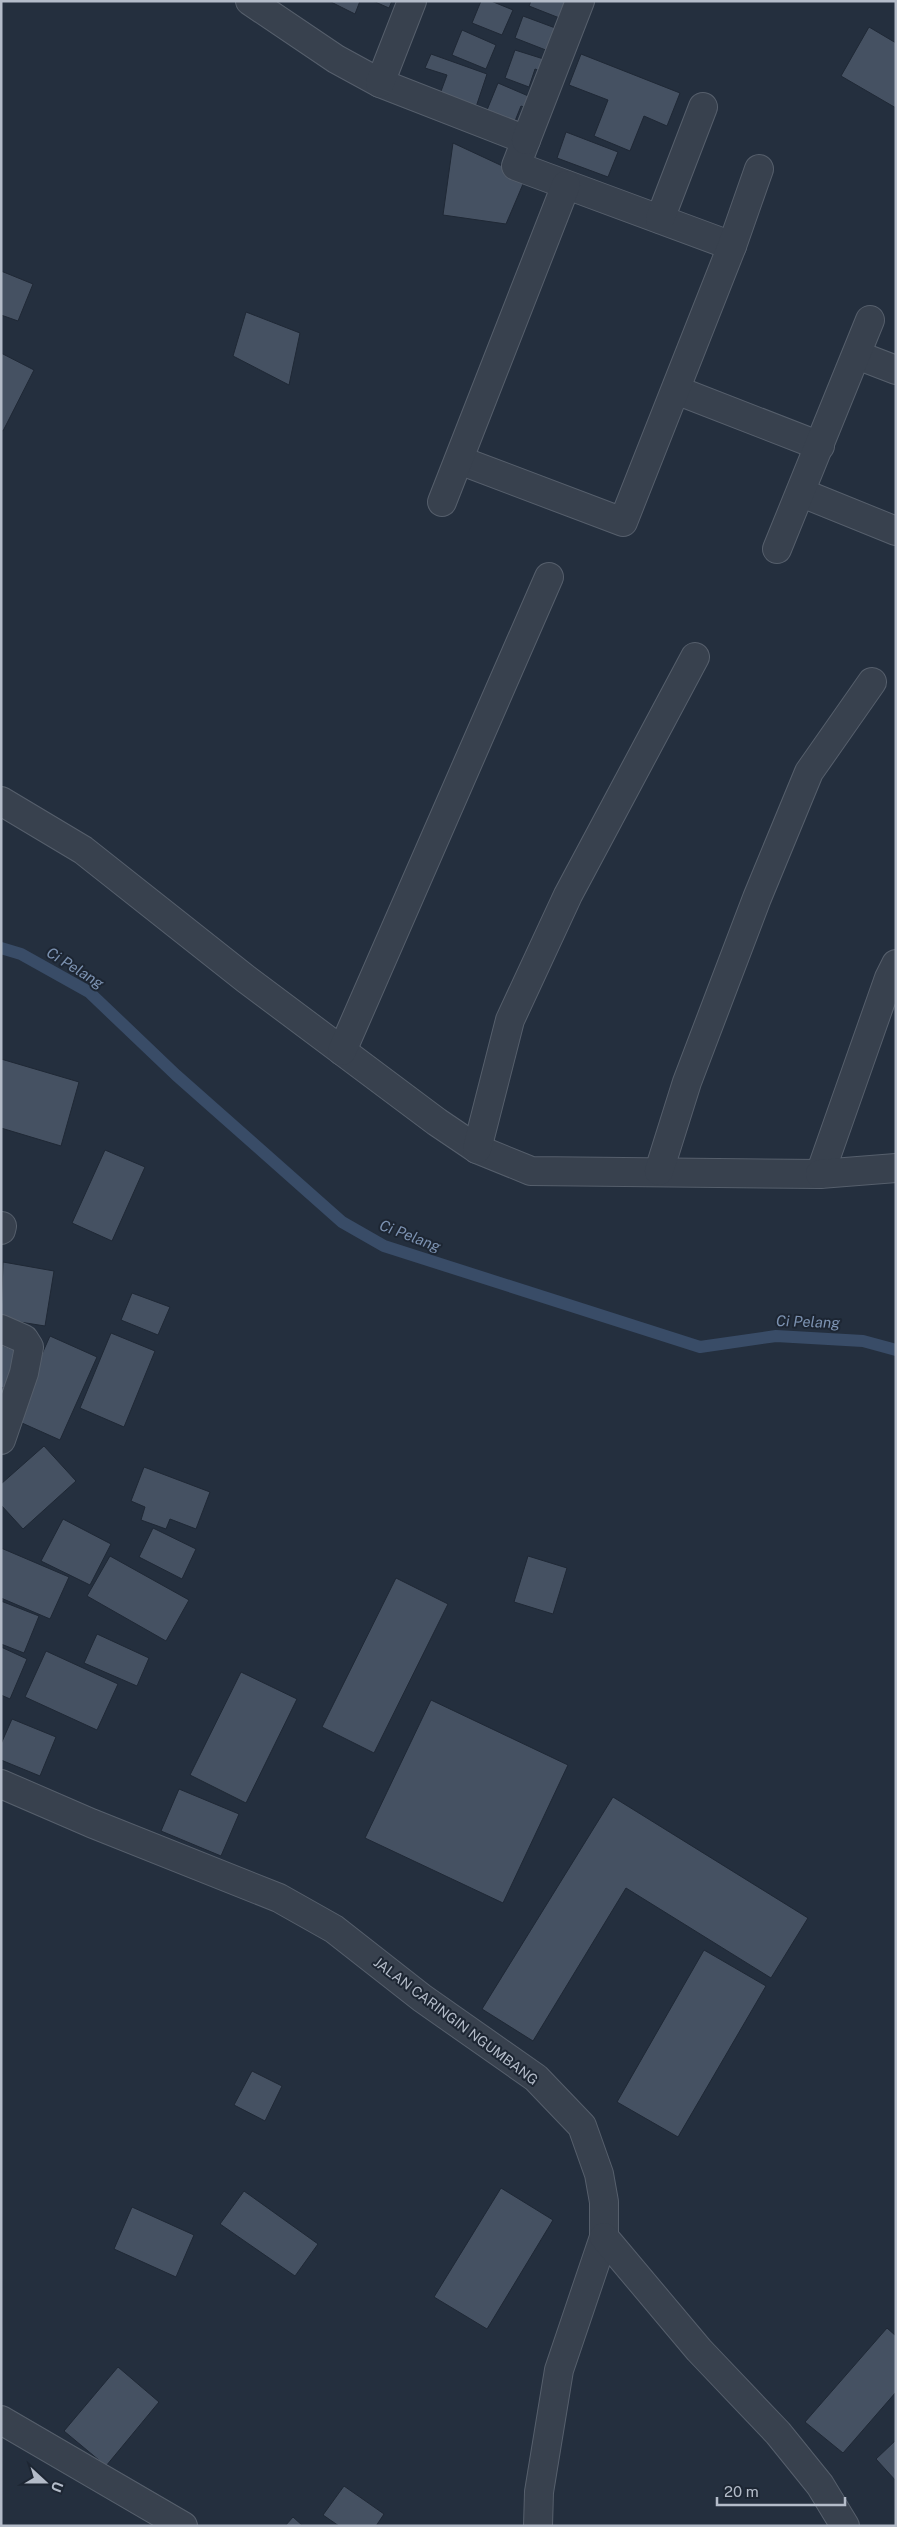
<svg xmlns="http://www.w3.org/2000/svg" width="897" height="2527" viewBox="0 0 897 2527" font-family="'Public Sans',sans-serif">
  <style>
    .lines { fill: none; stroke-linecap: round; stroke-linejoin: round }
    .stream { stroke: #394c67; stroke-width: 12 }
    .building { fill: #455162; stroke: #1f2835 }
    .street-casing { stroke: #565f6c; stroke-width: 30 }
    .street { stroke: #38414e; stroke-width: 28 }
    .labels { text-anchor: middle; stroke-width: 4; stroke-linejoin: round; paint-order: stroke }
    .street-label { font-size: 14px; fill: #b4bcc9; stroke: #1d2633 }
    .water-label { font-size: 15px; font-style: italic; fill: #7c92b1; stroke: #1d2633 }
  </style>
  <rect width="100%" height="100%" fill="#242f3e"/>
  <g class="lines">
    <polyline class="stream" points="1,948 21,954 89,992 176,1075 342,1222 384,1246 700,1347 776,1336 863,1341 896,1350"/>
  </g>
  <g class="building">
    <polygon points="329,1 360,1 355,14"/>
    <polygon points="373,1 392,1 389,8"/>
    <polygon points="481,1 491,1 513,10 502,35 472,23"/>
    <polygon points="531,1 575,1 562,19 529,6"/>
    <polygon points="523,16 558,29 556,54 515,38"/>
    <polygon points="869,27 896,43 896,108 841,76"/>
    <polygon points="462,30 496,45 486,69 452,55"/>
    <polygon points="515,50 550,61 546,73 535,69 529,87 505,78"/>
    <polygon points="431,54 487,74 476,107 440,94 447,75 425,68"/>
    <polygon points="581,54 680,93 667,126 644,116 630,151 594,136 608,100 569,85"/>
    <polygon points="498,83 533,98 529,109 521,106 515,121 487,110"/>
    <polygon points="566,132 618,152 608,177 557,158"/>
    <polygon points="453,143 526,177 506,224 443,215"/>
    <polygon points="1,271 33,284 18,321 1,315"/>
    <polygon points="246,312 300,333 289,385 233,356"/>
    <polygon points="1,353 34,370 3,431 1,430"/>
    <polygon points="1,1059 79,1082 61,1146 1,1128"/>
    <polygon points="105,1150 145,1167 112,1241 72,1223"/>
    <polygon points="3,1262 54,1271 45,1326 1,1319"/>
    <polygon points="132,1293 170,1307 158,1335 121,1320"/>
    <polygon points="111,1333 155,1351 124,1427 80,1408"/>
    <polygon points="50,1336 97,1357 60,1440 13,1419"/>
    <polygon points="1,1345 22,1353 8,1389 1,1387"/>
    <polygon points="44,1446 76,1481 23,1529 1,1505 1,1484"/>
    <polygon points="144,1467 210,1492 196,1529 170,1519 166,1529 141,1520 145,1507 131,1501"/>
    <polygon points="63,1519 111,1544 90,1585 41,1561"/>
    <polygon points="153,1528 196,1549 182,1579 139,1557"/>
    <polygon points="1,1548 69,1577 50,1619 1,1598"/>
    <polygon points="110,1556 189,1600 166,1641 87,1596"/>
    <polygon points="528,1556 567,1568 553,1614 514,1602"/>
    <polygon points="396,1578 448,1604 374,1753 322,1727"/>
    <polygon points="1,1601 39,1616 24,1653 1,1644"/>
    <polygon points="97,1634 149,1658 137,1686 84,1663"/>
    <polygon points="1,1647 27,1659 10,1699 1,1695"/>
    <polygon points="46,1651 118,1684 97,1730 25,1697"/>
    <polygon points="241,1672 297,1699 246,1803 190,1775"/>
    <polygon points="431,1700 568,1765 503,1903 365,1838"/>
    <polygon points="12,1719 56,1737 40,1776 1,1760 1,1744"/>
    <polygon points="179,1789 239,1814 221,1856 161,1831"/>
    <polygon points="613,1797 808,1918 771,1978 626,1888 533,2041 482,2009"/>
    <polygon points="704,1950 766,1986 678,2137 617,2102"/>
    <polygon points="252,2071 282,2086 265,2121 234,2105"/>
    <polygon points="501,2188 553,2220 487,2329 434,2297"/>
    <polygon points="244,2191 318,2244 295,2276 220,2224"/>
    <polygon points="132,2207 194,2235 176,2277 114,2249"/>
    <polygon points="887,2328 896,2336 896,2392 843,2453 805,2422"/>
    <polygon points="118,2367 159,2402 106,2466 64,2431"/>
    <polygon points="896,2440 896,2481 876,2459"/>
    <polygon points="344,2486 384,2514 376,2526 339,2526 323,2515"/>
    <polygon points="293,2517 303,2526 285,2526"/>
  </g>
  <g class="lines">
    <defs>
      <g id="street">
        <polyline points="250,1 336,59 380,83 526,140 516,166 732,246"/>
        <polyline points="380,83 412,1"/>
        <polyline points="526,140 580,1"/>
        <polyline points="660,219 703,107"/>
        <polyline points="857,355 896,370"/>
        <polyline points="676,390 820,446"/>
        <polyline points="459,460 623,522 732,246 759,169"/>
        <polyline points="802,493 896,531"/>
        <polyline points="442,502 566,185"/>
        <polyline points="777,549 870,320"/>
        <polyline points="1,801 83,850 246,979 437,1122 477,1149 531,1171 820,1174 889,978 896,964"/>
        <polyline points="342,1051 549,577"/>
        <polyline points="477,1149 510,1020 568,895 695,657"/>
        <polyline points="659,1171 687,1082 757,898 809,772 872,682"/>
        <polyline points="820,1174 896,1168"/>
        <polyline points="1,1230 2,1226"/>
        <polyline points="1,1329 24,1339 29,1347 24,1373 1,1440"/>
        <polyline points="1,1784 91,1823 279,1898 334,1929 422,1998 536,2078 582,2126 599,2174 604,2202 604,2237 559,2370 539,2492 538,2526"/>
        <polyline points="604,2237 699,2350 778,2433 820,2485 845,2526"/>
        <polyline points="1,2420 183,2526"/>
      </g>
    </defs>
    <use href="#street" class="street-casing"/>
    <use href="#street" class="street"/>
  </g>
  <g class="labels">
    <g class="street-label">
      <text transform="translate(456 2021) rotate(37)" y="5">JALAN CARINGIN NGUMBANG</text>
    </g>
    <g class="water-label">
      <text transform="translate(75 968) rotate(32)" y="5">Ci Pelang</text>
      <text transform="translate(410 1236) rotate(21)" y="5">Ci Pelang</text>
      <text transform="translate(808 1322) rotate(2)" y="5">Ci Pelang</text>
    </g>
  </g>
  <rect width="897" height="2527" fill="none" stroke="#b4bcc9" stroke-width="5"/>
  <g transform="translate(45 2482) rotate(111)" stroke="#1d2633" stroke-width="4" paint-order="stroke">
  <path d="M0-4L9 19L0 12L-9 19Z" fill="#b4bcc9"/>
  <text y="-8" font-size="14" font-weight="bold" text-anchor="middle" fill="#b4bcc9">U</text>
  </g>
  <path d="M717 2497v8h128v-8" fill="none" stroke="#b4bcc9" stroke-width="2.5"/>
  <text x="724" y="2497" font-size="15" fill="#b4bcc9" stroke="#1d2633" stroke-width="4" paint-order="stroke">20 m</text>
</svg>
